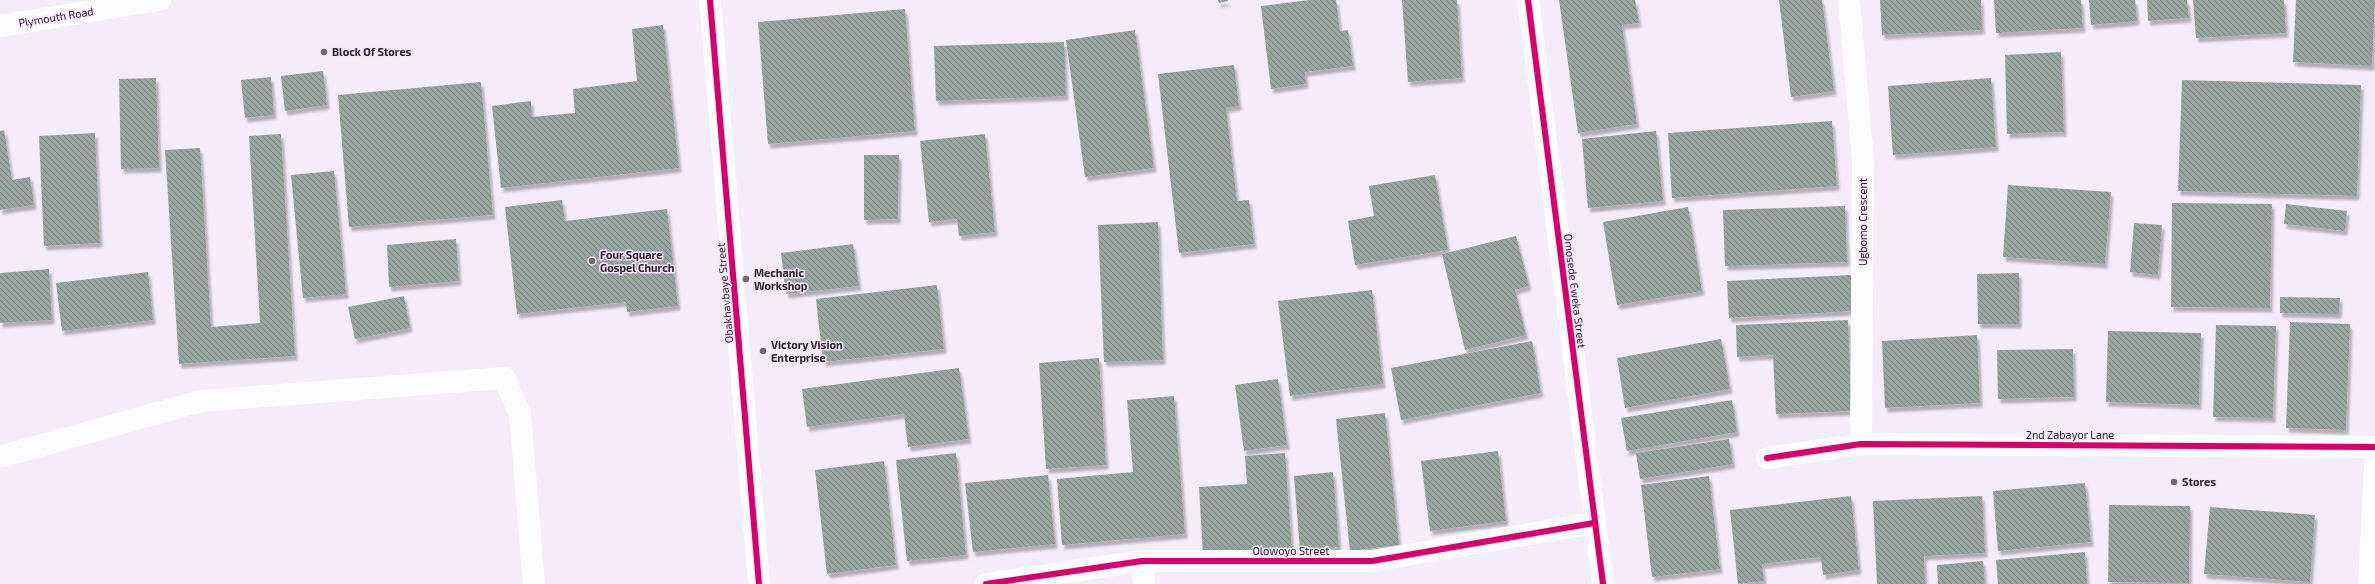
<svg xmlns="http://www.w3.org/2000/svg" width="2375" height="584" viewBox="0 0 2375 584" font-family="'Exo 2',sans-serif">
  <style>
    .building { fill: url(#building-back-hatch); filter: url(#shadow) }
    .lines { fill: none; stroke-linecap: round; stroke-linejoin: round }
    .minor { stroke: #fdfcfe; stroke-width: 22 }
    .cycleway-casing { stroke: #f6e7fc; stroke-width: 8 }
    .cycleway { stroke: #d6006c; stroke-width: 6 }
    .poi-dot { fill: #706972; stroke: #f6e7fc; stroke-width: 1.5 }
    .labels { text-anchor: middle; stroke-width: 3; stroke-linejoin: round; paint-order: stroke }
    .street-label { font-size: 11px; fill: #29232b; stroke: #f6e7fc }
    .poi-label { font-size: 11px; font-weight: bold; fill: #29232b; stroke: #f6e7fc; text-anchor: start }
  </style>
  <defs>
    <pattern id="building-back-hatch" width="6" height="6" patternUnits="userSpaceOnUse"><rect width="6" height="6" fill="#99a4a0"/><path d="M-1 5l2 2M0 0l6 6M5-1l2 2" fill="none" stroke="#7d8583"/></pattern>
    <filter id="shadow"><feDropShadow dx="2.5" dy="4.5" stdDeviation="1" flood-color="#0004"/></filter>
  </defs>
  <rect width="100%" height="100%" fill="#f4ecf7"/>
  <g class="building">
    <polygon points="1218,0 1228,0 1228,1 1219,3"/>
    <polygon points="1309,0 1336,0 1340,31 1348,30 1353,66 1305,72 1306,84 1271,89 1261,6"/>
    <polygon points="1402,0 1457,0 1462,78 1408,82"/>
    <polygon points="1559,0 1635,0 1639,23 1622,25 1637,124 1578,133"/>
    <polygon points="1779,0 1822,0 1834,91 1791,97"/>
    <polygon points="1880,0 1981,0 1982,30 1882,35"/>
    <polygon points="1994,0 2081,0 2083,28 1996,33"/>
    <polygon points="2089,0 2135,0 2137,21 2091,25"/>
    <polygon points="2147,0 2187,0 2189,18 2148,21"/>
    <polygon points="2193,0 2284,0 2286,33 2196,38"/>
    <polygon points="2296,0 2375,0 2372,66 2293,62"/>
    <polygon points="905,9 915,131 768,144 758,22"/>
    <polygon points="663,25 679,168 501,188 492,106 531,101 532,117 575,113 573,89 637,81 632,29"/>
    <polygon points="1135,30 1154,168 1085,177 1066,40"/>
    <polygon points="1064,42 1066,96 936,101 934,46"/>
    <polygon points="2061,52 2064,132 2007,134 2005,55"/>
    <polygon points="1234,65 1239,106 1226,108 1237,201 1249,200 1254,244 1179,253 1158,74"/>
    <polygon points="323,71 327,105 285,111 281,76"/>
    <polygon points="271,77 274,115 245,118 241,80"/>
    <polygon points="156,78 159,168 121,169 119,79"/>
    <polygon points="1991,78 1996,147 1893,155 1888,86"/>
    <polygon points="2182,80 2361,85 2357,196 2178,191"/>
    <polygon points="481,82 493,215 349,227 338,95"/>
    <polygon points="1832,121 1837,186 1672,198 1668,133"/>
    <polygon points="4,130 12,180 30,177 34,205 0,210 0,131"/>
    <polygon points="1656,131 1663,201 1588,208 1582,139"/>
    <polygon points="95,133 100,243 44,246 39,136"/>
    <polygon points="281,134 295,356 179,364 165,150 200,148 211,327 260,323 249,136"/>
    <polygon points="985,134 995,232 959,236 957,219 929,222 920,141"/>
    <polygon points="864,155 899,155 898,219 864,220"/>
    <polygon points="334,171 346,294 303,298 291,175"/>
    <polygon points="1435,175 1448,250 1355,265 1348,221 1374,216 1369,186"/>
    <polygon points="2008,185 2111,192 2105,264 2003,257"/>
    <polygon points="562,200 565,221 667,209 678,306 627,312 626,302 517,314 505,207"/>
    <polygon points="2172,203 2272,204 2270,308 2171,307"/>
    <polygon points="2286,204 2347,211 2345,231 2284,224"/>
    <polygon points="1845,206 1847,262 1725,266 1723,210"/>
    <polygon points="1688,207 1702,291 1617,305 1603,222"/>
    <polygon points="1158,222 1163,360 1104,362 1098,225"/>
    <polygon points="2134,223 2162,225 2158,275 2130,272"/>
    <polygon points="1516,236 1529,286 1515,290 1526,335 1465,350 1442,254"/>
    <polygon points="456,239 459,281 389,287 387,245"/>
    <polygon points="853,244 859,286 786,294 781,253"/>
    <polygon points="49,269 52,320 0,323 0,273"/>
    <polygon points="148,272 153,320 62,331 56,283"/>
    <polygon points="2019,273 2019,324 1978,324 1977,274"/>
    <polygon points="1851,275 1853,311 1729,318 1727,281"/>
    <polygon points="937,285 944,349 823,362 816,299"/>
    <polygon points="1372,290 1383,384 1290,396 1278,301"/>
    <polygon points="404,296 410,328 355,339 348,307"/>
    <polygon points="2280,297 2340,298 2339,314 2280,313"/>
    <polygon points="1848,320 1852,411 1776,414 1773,355 1737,357 1736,325"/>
    <polygon points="2290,322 2350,324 2346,430 2286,428"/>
    <polygon points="2216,325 2276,326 2273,418 2213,417"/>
    <polygon points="2108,331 2201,333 2199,405 2106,402"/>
    <polygon points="1977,335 1980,403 1885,408 1882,341"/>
    <polygon points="1721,339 1730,389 1625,408 1617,358"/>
    <polygon points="1532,341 1541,393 1401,420 1391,368"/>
    <polygon points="2073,349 2074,397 1998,399 1997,350"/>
    <polygon points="1099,358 1106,465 1046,469 1039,363"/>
    <polygon points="959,368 969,439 908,447 904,414 807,427 802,389"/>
    <polygon points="1278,379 1287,445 1244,451 1235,385"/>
    <polygon points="1174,396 1185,534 1062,545 1057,479 1133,472 1127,400"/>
    <polygon points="1732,400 1737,432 1627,451 1621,418"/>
    <polygon points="1385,413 1399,545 1350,551 1336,419"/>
    <polygon points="1729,439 1733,464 1640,479 1636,453"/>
    <polygon points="1498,451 1506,521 1430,531 1421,461"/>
    <polygon points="956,453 966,555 907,561 896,460"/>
    <polygon points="1285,453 1292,550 1203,556 1199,487 1247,484 1245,456"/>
    <polygon points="884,461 896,565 827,574 815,470"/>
    <polygon points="1333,472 1339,547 1300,550 1294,476"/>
    <polygon points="1048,475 1055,544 973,552 965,483"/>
    <polygon points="1709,476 1720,569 1652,577 1641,485"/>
    <polygon points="2085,483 2091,542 1998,551 1993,491"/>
    <polygon points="1851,496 1859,570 1823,575 1821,557 1762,564 1764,581 1738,584 1730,510"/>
    <polygon points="1982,496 1985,553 1924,556 1925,584 1877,584 1873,501"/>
    <polygon points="2109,505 2190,506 2189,583 2108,582"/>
    <polygon points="2210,507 2315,515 2310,582 2204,574"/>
    <polygon points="2085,552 2087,584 1998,584 1996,560"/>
    <polygon points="1983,561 1985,584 1938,584 1937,565"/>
  </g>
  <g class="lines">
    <g class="minor">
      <polyline points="710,0 759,584"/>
      <polyline points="1528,0 1603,584"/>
      <polyline points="1849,0 1863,160 1861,444"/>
      <polyline points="0,26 160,0"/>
      <polyline points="0,457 201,401 504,378 520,414 534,584"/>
      <polyline points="1767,458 1861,444 2375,447"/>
      <polyline points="1142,561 1144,584"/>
      <polyline points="986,584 1142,561 1372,561 1594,523"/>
      <polyline points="2369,584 2375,466"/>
    </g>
    <defs>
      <g id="cycleway">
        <polyline points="710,0 759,584"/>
        <polyline points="1528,0 1603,584"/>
        <polyline points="1767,458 1861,444 2375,447"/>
        <polyline points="986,584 1142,561 1372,561 1594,523"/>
      </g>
    </defs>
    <use href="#cycleway" class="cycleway-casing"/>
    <use href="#cycleway" class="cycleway"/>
  </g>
  <g class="poi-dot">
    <circle cx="324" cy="52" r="4"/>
    <circle cx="592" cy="261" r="4"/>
    <circle cx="746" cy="279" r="4"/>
    <circle cx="763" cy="351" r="4"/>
    <circle cx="2174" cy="482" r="4"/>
  </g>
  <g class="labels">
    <g class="street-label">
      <text transform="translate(56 17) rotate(-9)" y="4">Plymouth Road</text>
      <text transform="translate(1863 222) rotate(-90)" y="4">Ugbomo Crescent</text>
      <text transform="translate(1575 291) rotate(83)" y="4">Omosede Eweka Street</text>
      <text transform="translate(725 293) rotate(-95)" y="4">Obakhavbaye Street</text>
      <text x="2070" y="439">2nd Zabayor Lane</text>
      <text x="1291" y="555">Olowoyo Street</text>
    </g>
    <g class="poi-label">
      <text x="332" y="56">Block Of Stores</text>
      <text x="600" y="259">Four Square<tspan x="600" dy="13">Gospel Church</tspan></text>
      <text x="754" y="277">Mechanic<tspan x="754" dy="13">Workshop</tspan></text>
      <text x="771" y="349">Victory Vision<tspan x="771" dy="13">Enterprise</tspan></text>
      <text x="2182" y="486">Stores</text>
    </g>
  </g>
</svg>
